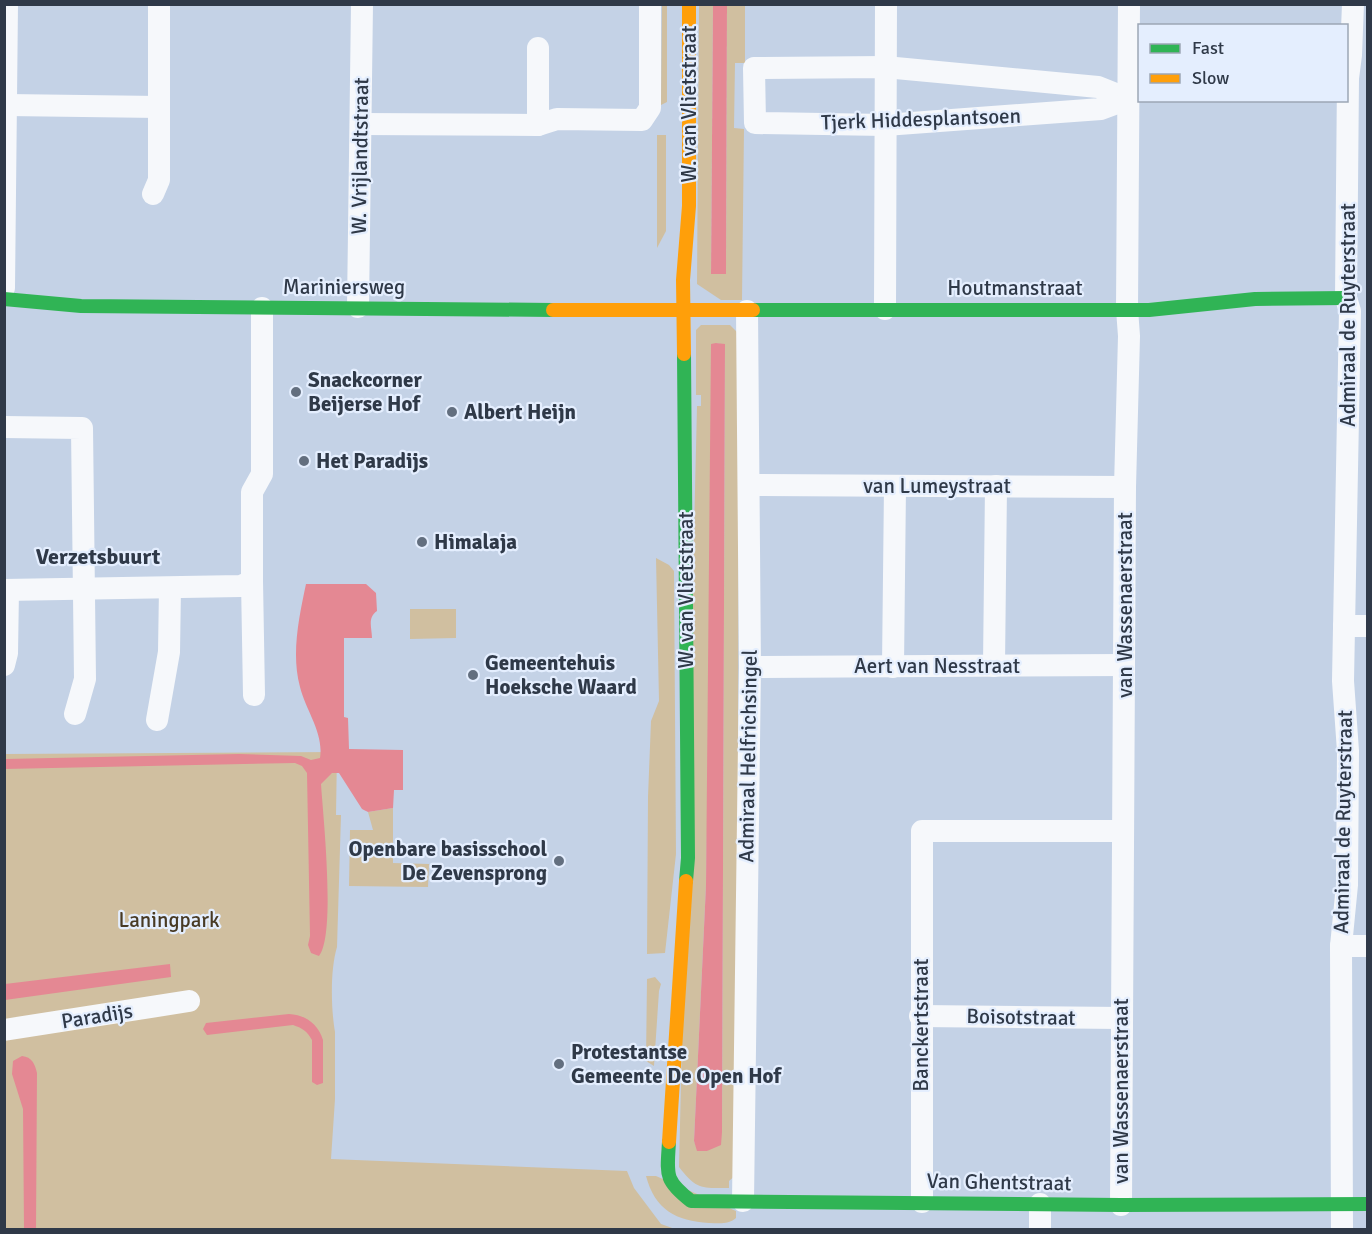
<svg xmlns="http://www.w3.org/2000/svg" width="1372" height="1234" viewBox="0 0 1372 1234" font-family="Signika,sans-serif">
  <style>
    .green { fill: #d0bfa0; fill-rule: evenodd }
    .water { fill: #e48893 }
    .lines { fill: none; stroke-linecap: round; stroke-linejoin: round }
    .street { stroke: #f6f8fb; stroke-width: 22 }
    .fast { stroke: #30b455; stroke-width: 14 }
    .slow { stroke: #ff9f0a; stroke-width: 14 }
    .poi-dot { fill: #636f7f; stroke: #e4eefe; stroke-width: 2 }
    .labels { text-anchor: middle; stroke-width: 4.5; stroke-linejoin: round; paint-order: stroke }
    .street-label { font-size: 21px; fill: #2f3948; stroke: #e4eefe }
    .poi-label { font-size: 21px; font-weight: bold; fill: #2f3948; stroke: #e4eefe; text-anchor: start }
    .park-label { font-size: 21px; fill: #483a24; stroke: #e4eefe }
    .neighbourhood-label { font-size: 22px; font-weight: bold; fill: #2f3948; stroke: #e4eefe }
  </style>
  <rect width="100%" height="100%" fill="#c4d2e6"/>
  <g class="green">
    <polygon points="662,5 667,5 667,102 661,105"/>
    <polygon points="699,5 713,5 711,274 726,274 727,5 745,5 745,63 735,63 734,128 744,129 742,300 721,300 697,284"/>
    <polygon points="657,135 666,135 666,231 657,248"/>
    <path d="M701,325H730L739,334L737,1174L729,1181V1188C701,1188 697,1190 679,1167L697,406H701V395H696V330ZM716,343L725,345L722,1132L707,1151H698L694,1141L706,885Z"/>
    <polygon points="656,558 669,565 674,571 676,854 665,953 647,954 648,797 651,721 659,701"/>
    <polygon points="410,609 456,609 456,638 410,639"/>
    <path d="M337,752L336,815H341L337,947C330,970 331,1009 335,1032V1099L331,1159L627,1171L634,1188L661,1224L675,1229L5,1230V754Z"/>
    <polygon points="393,808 393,863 429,864 428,887 349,886 350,830 373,830 368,812"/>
    <polygon points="655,977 661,984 659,991 654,1066 646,1061 647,979"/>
    <path d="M646,1176H656L736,1211V1218C728,1225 719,1223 709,1223C676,1221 655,1210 646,1176Z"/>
  </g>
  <g class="water">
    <polygon points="713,5 727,5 726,274 711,274"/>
    <polygon points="716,343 725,344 722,1132 721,1145 707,1151 697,1151 694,1141 706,885 711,344"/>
    <path d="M306,584H366L376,593L377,611C367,618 372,628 372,638H344V717L348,718L349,749L403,750V790H394L393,808L368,812L362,809L339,773H332L321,784C323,815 336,935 319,956L311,953L308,945L310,936L307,773L302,766L295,763L4,769L5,759L239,754L301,756L311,760L320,758C324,733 306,711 300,687C291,654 299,617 306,584Z"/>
    <polygon points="170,964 171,977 5,1000 5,984"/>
    <path d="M289,1014C306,1015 318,1024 323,1040V1083L317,1085L312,1082V1040C307,1031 302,1028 293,1025L207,1035L203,1029L206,1023Z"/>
    <path d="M22,1056C32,1057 35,1064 37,1073L36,1229H24L23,1109L12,1074L13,1061Z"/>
  </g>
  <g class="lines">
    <g class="street">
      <polyline points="538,48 538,125"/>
      <polygon points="885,67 1098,87 1128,99 1101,109 885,125 755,123 754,68"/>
      <polyline points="7,105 159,107"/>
      <polyline points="361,124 538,125 557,119 642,120 650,108 650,4"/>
      <polyline points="153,194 159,180 159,4"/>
      <polyline points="4,288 7,4"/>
      <polyline points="358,307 362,4"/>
      <polyline points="885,309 886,4"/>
      <polyline points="4,427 82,428 85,679 75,714"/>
      <polyline points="749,485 1125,487"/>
      <polyline points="252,581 252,492 262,474 262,308"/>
      <polyline points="4,590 241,586 252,581 254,695"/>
      <polyline points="1344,626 1368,626"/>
      <polyline points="4,665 7,653 8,590"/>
      <polyline points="994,666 996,486"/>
      <polyline points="750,667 1124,665"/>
      <polyline points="893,667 895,486"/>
      <polyline points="157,720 169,652 170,588"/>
      <polyline points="1341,946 1368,946"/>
      <polyline points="920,1016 1122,1018"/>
      <polyline points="4,1030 189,1001"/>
      <polyline points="743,1201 750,667 747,311"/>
      <polyline points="922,1202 922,831 1123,831"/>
      <polyline points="1121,1205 1125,487 1129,336 1127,309 1129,4"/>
      <polyline points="1040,1230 1040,1204"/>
      <polyline points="1342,1230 1341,946 1347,885 1348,751 1343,681 1350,311 1346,298 1348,78 1351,55 1353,4"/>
    </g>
    <g class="fast">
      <polyline points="4,299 81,306 553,310"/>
      <polyline points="753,310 1149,310 1255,299 1346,298"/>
      <polyline points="684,354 688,858 686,881"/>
      <path d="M669,1142C667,1175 664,1180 691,1201L1121,1205L1368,1204"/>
    </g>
    <g class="slow">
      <polyline points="553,310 753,310"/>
      <polyline points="684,354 683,280 689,206 689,4"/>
      <polyline points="669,1142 686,881"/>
    </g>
  </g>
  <g class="poi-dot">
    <circle cx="296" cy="392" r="6"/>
    <circle cx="452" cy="412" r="6"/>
    <circle cx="304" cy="461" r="6"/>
    <circle cx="422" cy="542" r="6"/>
    <circle cx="473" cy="675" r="6"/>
    <circle cx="559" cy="861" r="6"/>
    <circle cx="559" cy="1064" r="6"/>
  </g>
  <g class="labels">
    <g class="street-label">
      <text transform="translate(689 104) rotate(-90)" y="7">W. van Vlietstraat</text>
      <text transform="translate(921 119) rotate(-2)" y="7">Tjerk Hiddesplantsoen</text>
      <text transform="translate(360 156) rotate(-89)" y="7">W. Vrijlandtstraat</text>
      <text x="344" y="294">Mariniersweg</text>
      <text x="1015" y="295">Houtmanstraat</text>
      <text transform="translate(1348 315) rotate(-90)" y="7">Admiraal de Ruyterstraat</text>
      <text x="937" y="493">van Lumeystraat</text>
      <text transform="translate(686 590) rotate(-90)" y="7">W. van Vlietstraat</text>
      <text transform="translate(1125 605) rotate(-90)" y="7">van Wassenaerstraat</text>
      <text x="937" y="673">Aert van Nesstraat</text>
      <text transform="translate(748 756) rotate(-89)" y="7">Admiraal Helfrichsingel</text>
      <text transform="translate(1343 822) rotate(-89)" y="7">Admiraal de Ruyterstraat</text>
      <text transform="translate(97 1016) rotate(-9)" y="7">Paradijs</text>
      <text transform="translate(1021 1017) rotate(1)" y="7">Boisotstraat</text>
      <text transform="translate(921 1025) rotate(-90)" y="7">Banckertstraat</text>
      <text transform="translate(1121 1091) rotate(-90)" y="7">van Wassenaerstraat</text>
      <text transform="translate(999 1182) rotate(1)" y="7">Van Ghentstraat</text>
    </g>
    <g class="poi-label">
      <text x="308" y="387">Snackcorner<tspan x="308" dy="24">Beijerse Hof</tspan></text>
      <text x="464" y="419">Albert Heijn</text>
      <text x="316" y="468">Het Paradijs</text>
      <text x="434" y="549">Himalaja</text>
      <text x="485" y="670">Gemeentehuis<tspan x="485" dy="24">Hoeksche Waard</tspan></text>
      <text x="547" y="856" text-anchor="end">Openbare basisschool<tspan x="547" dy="24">De Zevensprong</tspan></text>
      <text x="571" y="1059">Protestantse<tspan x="571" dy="24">Gemeente De Open Hof</tspan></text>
    </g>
    <g class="park-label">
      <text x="169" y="927">Laningpark</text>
    </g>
    <g class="neighbourhood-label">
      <text x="98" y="564">Verzetsbuurt</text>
    </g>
  </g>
  <rect width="1372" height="1234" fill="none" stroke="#2f3948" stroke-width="12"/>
  <rect x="1138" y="24" width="210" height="78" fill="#e4eefe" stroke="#9ca6b5" stroke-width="1.5"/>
  <rect x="1150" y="44" width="30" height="9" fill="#30b455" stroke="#9ca6b5" stroke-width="1.5"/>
  <text x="1192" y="54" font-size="18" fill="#2f3948">Fast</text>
  <rect x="1150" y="74" width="30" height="9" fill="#ff9f0a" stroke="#9ca6b5" stroke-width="1.5"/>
  <text x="1192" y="84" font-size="18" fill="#2f3948">Slow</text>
</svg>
